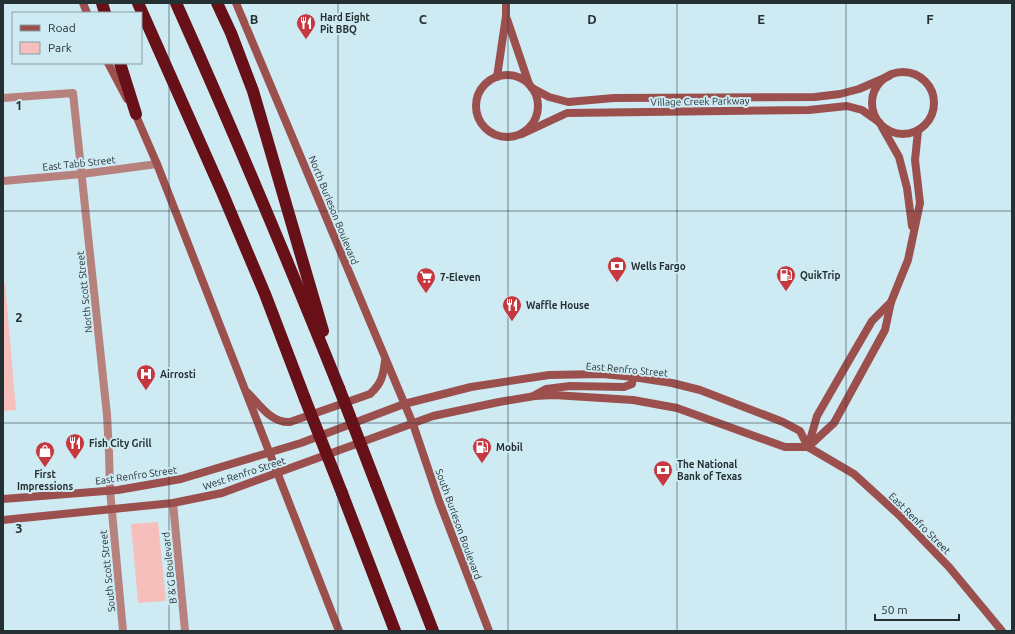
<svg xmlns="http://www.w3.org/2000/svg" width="1015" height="634" viewBox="0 0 1015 634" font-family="Ubuntu,sans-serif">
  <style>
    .green { fill: #f6bfbc }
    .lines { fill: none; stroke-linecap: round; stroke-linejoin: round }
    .street { stroke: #b7817e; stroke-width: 8 }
    .secondary { stroke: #9c504e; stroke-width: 8 }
    .highway { stroke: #671017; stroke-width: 12 }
    .highway-bridge { stroke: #671017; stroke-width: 12 }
    .grid { fill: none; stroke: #253033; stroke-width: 1; stroke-opacity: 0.55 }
    .labels { text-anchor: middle; stroke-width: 4; stroke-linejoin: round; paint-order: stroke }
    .poi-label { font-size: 10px; font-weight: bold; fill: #253033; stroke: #ceeaf3; text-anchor: start }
    .street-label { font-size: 10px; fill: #253033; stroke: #ceeaf3 }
    .grid-label { font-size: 13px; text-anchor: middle; font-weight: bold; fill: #253033; stroke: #ceeaf3; stroke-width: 4; stroke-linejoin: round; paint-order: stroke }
  </style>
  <rect width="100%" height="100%" fill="#ceeaf3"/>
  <g class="green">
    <polygon points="3,283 5,283 16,410 3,411"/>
    <polygon points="158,522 166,601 138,603 131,524"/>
  </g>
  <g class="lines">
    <g class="street">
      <polyline points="3,98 73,93 107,415 109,453 110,490 123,631"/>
      <polyline points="3,181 82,174 157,164"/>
      <polyline points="173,503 185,631"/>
    </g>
    <g class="secondary">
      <polyline points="83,3 87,13"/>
      <polyline points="236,3 413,424 439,501 489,631"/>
      <polyline points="507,19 529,84"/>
      <polyline points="108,63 127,99"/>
      <circle cx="903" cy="103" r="31"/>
      <circle cx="507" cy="106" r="31"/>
      <polyline points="497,77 506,16 506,3"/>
      <polyline points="532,88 549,97 568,102 614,98 815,97 840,94 859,89 889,76"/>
      <polyline points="134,111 157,164 339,631"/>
      <polyline points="882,127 899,157 907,188 912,226"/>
      <polyline points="522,134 567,113 809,110 847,106 862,110 879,122"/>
      <path d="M248,393C260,405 271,423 290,422L370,394C382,383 383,376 385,361"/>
      <polyline points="535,395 546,389 570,386 624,387 632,384 633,377"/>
      <polyline points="808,447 834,423 885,330 891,302 908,260 920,203 915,160 918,131"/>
      <polyline points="808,447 817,416 851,357 872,321 891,302"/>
      <polyline points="3,499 118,490 181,479 301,443 404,404 471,387 549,375 602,374 633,377 672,383 700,390 783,422 800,431 808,447"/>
      <polyline points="3,520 173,503 222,493 433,416 499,402 535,396 554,395 633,400 677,408 785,447 808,447 854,474 899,515 949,567 1002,631"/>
    </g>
    <g class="highway">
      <polyline points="102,3 105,13"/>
      <polyline points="138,3 222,192 265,294 305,399"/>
      <path d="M176,3C233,130 287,259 339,388"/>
      <polyline points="217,3 231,33 253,91 323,331"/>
      <polyline points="120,63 136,114"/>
      <polyline points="376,484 433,631"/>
      <polyline points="342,493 395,631"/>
    </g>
    <g class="highway-bridge">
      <polyline points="339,388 376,484"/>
      <polyline points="305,399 342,493"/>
    </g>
  </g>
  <path class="grid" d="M169,3V631M338,3V631M508,3V631M677,3V631M846,3V631M3,211H1012M3,423H1012"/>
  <defs>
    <symbol id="restaurant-pin" viewBox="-11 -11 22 30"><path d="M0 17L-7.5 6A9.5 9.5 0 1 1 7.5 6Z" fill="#c7373e" stroke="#ceeaf3"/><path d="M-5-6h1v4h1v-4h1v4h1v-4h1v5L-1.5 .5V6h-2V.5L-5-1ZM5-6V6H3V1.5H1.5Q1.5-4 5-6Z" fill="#fff"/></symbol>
    <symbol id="bank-pin" viewBox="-11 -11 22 30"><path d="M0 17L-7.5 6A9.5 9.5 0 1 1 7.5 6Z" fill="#c7373e" stroke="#ceeaf3"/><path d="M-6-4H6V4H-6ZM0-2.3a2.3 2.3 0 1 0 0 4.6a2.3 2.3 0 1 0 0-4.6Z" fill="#fff"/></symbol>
    <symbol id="fuel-pin" viewBox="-11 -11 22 30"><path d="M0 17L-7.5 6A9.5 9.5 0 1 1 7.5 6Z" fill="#c7373e" stroke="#ceeaf3"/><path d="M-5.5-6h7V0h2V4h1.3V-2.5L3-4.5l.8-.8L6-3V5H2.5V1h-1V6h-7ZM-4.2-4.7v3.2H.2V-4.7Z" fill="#fff"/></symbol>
    <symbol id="supermarket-pin" viewBox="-11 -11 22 30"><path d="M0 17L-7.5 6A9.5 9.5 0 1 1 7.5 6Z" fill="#c7373e" stroke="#ceeaf3"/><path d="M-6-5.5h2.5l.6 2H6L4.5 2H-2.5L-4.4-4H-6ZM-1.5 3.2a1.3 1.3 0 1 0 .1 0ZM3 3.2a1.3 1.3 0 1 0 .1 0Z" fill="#fff"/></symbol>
    <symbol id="hospital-pin" viewBox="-11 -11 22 30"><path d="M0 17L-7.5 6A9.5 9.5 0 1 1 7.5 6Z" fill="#c7373e" stroke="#ceeaf3"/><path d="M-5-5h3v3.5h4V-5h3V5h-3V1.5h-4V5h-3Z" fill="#fff"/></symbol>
    <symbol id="shop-pin" viewBox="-11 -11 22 30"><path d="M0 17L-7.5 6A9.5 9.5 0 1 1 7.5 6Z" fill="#c7373e" stroke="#ceeaf3"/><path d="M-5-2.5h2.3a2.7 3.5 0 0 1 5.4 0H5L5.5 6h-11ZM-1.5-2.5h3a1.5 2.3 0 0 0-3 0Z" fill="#fff"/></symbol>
  </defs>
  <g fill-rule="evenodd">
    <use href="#restaurant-pin" x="295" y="12" width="22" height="30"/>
    <use href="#bank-pin" x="606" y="255" width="22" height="30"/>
    <use href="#fuel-pin" x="775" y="264" width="22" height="30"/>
    <use href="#supermarket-pin" x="415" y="266" width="22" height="30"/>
    <use href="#restaurant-pin" x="501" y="294" width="22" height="30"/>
    <use href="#hospital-pin" x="135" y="363" width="22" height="30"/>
    <use href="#restaurant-pin" x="64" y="432" width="22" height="30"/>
    <use href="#fuel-pin" x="471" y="436" width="22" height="30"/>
    <use href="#shop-pin" x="34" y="440" width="22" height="30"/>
    <use href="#bank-pin" x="652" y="459" width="22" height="30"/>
  </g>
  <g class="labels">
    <g class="poi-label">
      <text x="320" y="21">Hard Eight<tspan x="320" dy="12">Pit BBQ</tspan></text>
      <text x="631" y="270">Wells Fargo</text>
      <text x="800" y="279">QuikTrip</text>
      <text x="440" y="281">7-Eleven</text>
      <text x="526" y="309">Waffle House</text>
      <text x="160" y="378">Airrosti</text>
      <text x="89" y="447">Fish City Grill</text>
      <text x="496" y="451">Mobil</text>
      <text x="677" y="468">The National<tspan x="677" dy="12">Bank of Texas</tspan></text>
      <text x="45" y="478" text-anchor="middle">First<tspan x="45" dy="12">Impressions</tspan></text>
    </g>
    <g class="street-label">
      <text transform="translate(700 101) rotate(-1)" y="4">Village Creek Parkway</text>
      <text transform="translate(79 163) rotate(-6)" y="4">East Tabb Street</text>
      <text transform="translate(334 210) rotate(68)" y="4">North Burleson Boulevard</text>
      <text transform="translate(84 292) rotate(-96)" y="4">North Scott Street</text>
      <text transform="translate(627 369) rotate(5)" y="4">East Renfro Street</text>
      <text transform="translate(244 473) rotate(-18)" y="4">West Renfro Street</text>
      <text transform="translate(136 475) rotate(-8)" y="4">East Renfro Street</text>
      <text transform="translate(920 523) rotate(45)" y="4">East Renfro Street</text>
      <text transform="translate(459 524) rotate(70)" y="4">South Burleson Boulevard</text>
      <text transform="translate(169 568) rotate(-96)" y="4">B &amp; G Boulevard</text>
      <text transform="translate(107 571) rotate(-96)" y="4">South Scott Street</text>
    </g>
  </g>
  <g class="grid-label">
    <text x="254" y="24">B</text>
    <text x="423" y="24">C</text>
    <text x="592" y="24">D</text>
    <text x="761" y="24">E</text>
    <text x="930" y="24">F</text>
    <text x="19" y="110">1</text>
    <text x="19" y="322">2</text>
    <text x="19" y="533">3</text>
  </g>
  <rect width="1015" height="634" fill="none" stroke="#253033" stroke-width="8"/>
  <rect x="12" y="12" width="130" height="52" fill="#ceeaf3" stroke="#8aa0a6"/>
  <rect x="20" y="25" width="20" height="6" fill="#9c504e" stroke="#8aa0a6"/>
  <text x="48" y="32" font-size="12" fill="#253033">Road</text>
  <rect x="20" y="42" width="20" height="12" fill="#f6bfbc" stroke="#8aa0a6"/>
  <text x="48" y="52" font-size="12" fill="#253033">Park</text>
  <path d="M875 614v6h84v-6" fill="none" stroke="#253033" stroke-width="2"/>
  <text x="881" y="614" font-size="12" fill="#253033" stroke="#ceeaf3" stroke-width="3" paint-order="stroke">50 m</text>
</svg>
